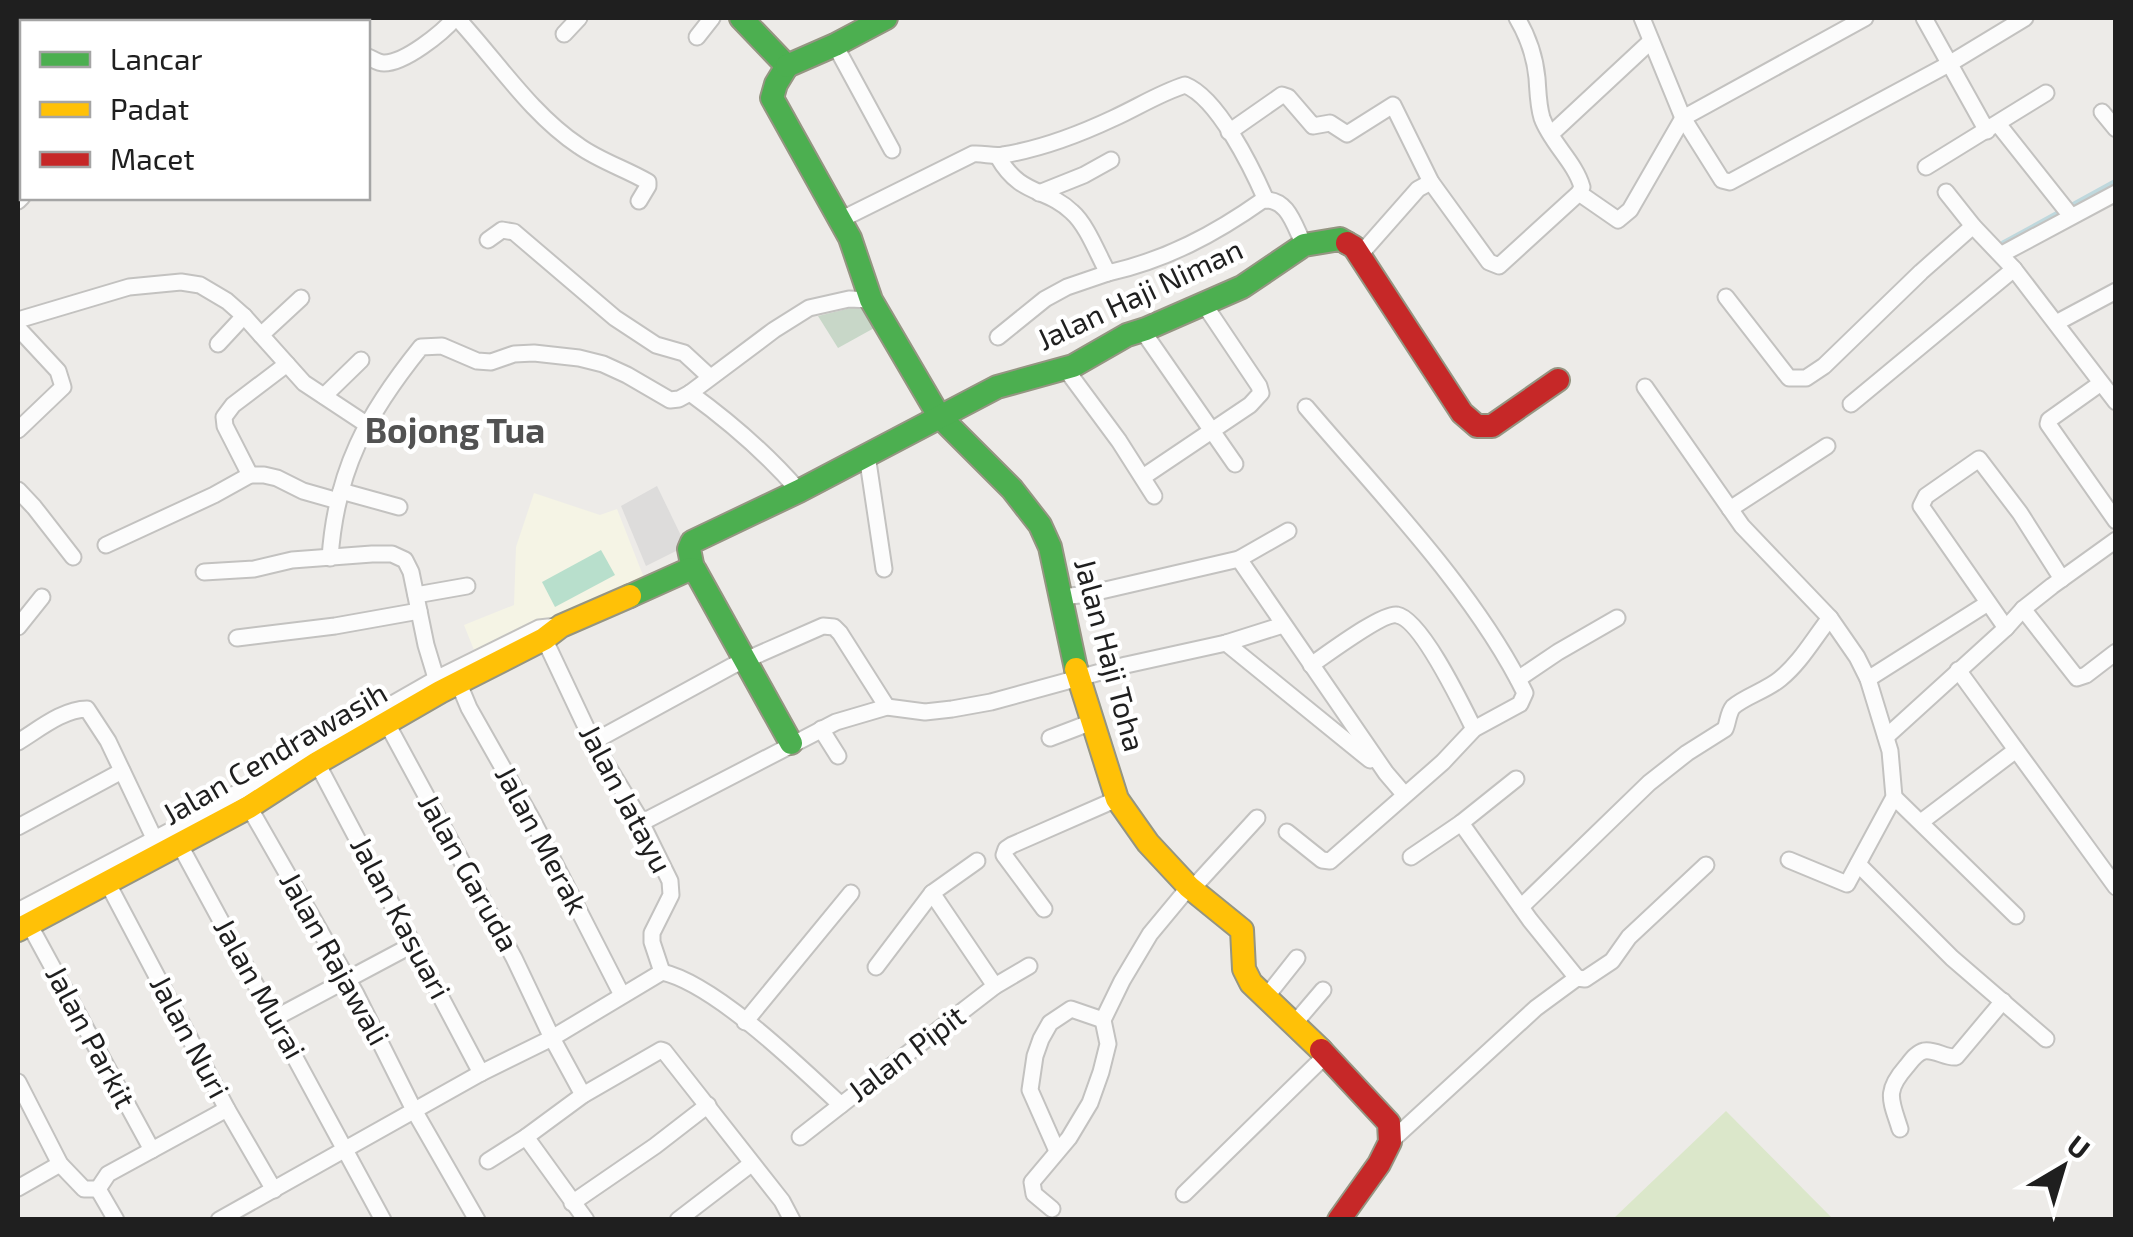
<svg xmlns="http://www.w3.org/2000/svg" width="2133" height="1237" viewBox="0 0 2133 1237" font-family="'Exo 2',sans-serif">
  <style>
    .education { fill: #f5f4e5 }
    .grass { fill: #dbe7ca }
    .cemetery { fill: #c8d7c8 }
    .pitch { fill: #b8dfcc }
    .parking { fill: #dddcdb }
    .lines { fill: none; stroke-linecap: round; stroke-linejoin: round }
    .stream { stroke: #bfd8dd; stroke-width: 5 }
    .street-casing { stroke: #c3c2c0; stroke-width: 19 }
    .fast-casing { stroke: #959582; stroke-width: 26 }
    .slow-casing { stroke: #959582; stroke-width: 26 }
    .jam-casing { stroke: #959582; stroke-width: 26 }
    .street { stroke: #fcfcfc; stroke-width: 15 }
    .fast { stroke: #4caf50; stroke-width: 22 }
    .slow { stroke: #ffc107; stroke-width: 22 }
    .jam { stroke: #c62828; stroke-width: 22 }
    .labels { text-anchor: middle; stroke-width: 9; stroke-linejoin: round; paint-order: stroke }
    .street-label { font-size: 30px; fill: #1f1f1f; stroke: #fff }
    .quarter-label { font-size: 35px; font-weight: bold; fill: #525252; stroke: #fff }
  </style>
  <rect width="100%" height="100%" fill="#edebe8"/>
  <polygon class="education" points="534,493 600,515 617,509 646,583 474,650 464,625 514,605 516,547"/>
  <polygon class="grass" points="1726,1111 1833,1219 1613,1219"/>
  <polygon class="cemetery" points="859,306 871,315 876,327 838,348 818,316"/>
  <polygon class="pitch" points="601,550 615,575 555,607 542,582"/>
  <polygon class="parking" points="657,486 686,546 646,566 621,506"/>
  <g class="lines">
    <polyline class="stream" points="2003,243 2116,181"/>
    <defs>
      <g id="street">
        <polyline points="46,18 71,22"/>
        <polyline points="267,18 273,22"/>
        <polyline points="333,18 337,22"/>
        <path d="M457,18C496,60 531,114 579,146C600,161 626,169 648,182V186L639,201"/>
        <polyline points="1642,18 1683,118 1722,180 1730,182 1949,64 2025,18"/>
        <polyline points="1924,18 1987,131"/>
        <polyline points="18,24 45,18"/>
        <polyline points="564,34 579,18"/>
        <polyline points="697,37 712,18"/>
        <polyline points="835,45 892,150"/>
        <path d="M368,57C373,59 378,63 384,63C405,63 442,33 455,18"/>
        <polyline points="2102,112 2116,129"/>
        <polyline points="1998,124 2071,216"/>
        <path d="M1229,132L1282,95L1288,97L1313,126L1330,123L1347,134L1393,105L1431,182L1489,262L1499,266L1579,193L1582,187C1575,162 1551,143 1542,118C1538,105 1538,91 1537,78C1535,57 1527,35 1517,18"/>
        <polyline points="1551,134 1651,41"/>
        <path d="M998,157C1021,197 1046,187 1072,212C1087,225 1098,255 1108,273C1166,260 1215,234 1263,200C1288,198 1294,225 1304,245"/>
        <polyline points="1926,167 2046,93"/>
        <polyline points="1946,192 1973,226 2014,269 2116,402"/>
        <polyline points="1039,193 1084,175 1111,160"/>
        <polyline points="1579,193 1618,220 1630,210 1683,118 1865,18"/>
        <polyline points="18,201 22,197"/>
        <path d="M840,220L973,154C983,153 994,157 1003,155C1040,149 1080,134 1114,118C1138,107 1160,93 1185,85C1218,98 1252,168 1266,200"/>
        <polyline points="488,240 502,230 514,232 615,318 656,345 684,353 710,377"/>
        <polyline points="2002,254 2116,193"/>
        <polyline points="1358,257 1418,189 1431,182"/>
        <polyline points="1726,297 1789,378 1806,378 1824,366 1921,272 1973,226"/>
        <polyline points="18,320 129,287 181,282 200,285 227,301 244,316 304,383 366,424"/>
        <polyline points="2056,323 2116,291"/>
        <polyline points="18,328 58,371 63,387 18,430"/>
        <polyline points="1142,330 1235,464"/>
        <polyline points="261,335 301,298"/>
        <polyline points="998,337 1045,299 1067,287 1108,273"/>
        <polyline points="218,344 244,316"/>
        <polyline points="1065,368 1119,441 1154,496"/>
        <polyline points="2101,383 2049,420 2048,424 2116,521"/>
        <polyline points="1645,387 1742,526 1830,618 1857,657 1868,679 1890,751 1894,797 1847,884 1789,860"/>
        <path d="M690,393C730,422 767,454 799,491"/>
        <polyline points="324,396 361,360"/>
        <polyline points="1851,404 2014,269"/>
        <polyline points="867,455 884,569"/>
        <polyline points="250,475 225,426 224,417 233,405 287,364"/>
        <polyline points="1143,477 1250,405 1261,393 1259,386 1204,304"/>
        <polyline points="18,490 34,507 73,557"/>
        <polyline points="341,491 399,507"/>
        <polyline points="1730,509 1827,446"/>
        <polyline points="106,545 214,495 250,475 264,475 277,478 303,491 338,501"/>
        <path d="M330,558C336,470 367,414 421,347L442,346L477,361L491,362L514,354L534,353L579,358L603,364L627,375L670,400L679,399L690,393L774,330L809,308L849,299L871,300"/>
        <polyline points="1239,559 1386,773 1404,794"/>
        <polyline points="204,572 254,569 292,560 372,554 392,554 405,560 411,572 426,645 439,688"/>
        <polyline points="416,595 467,586"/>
        <polyline points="1062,597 1088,594 1239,559 1288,531"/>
        <polyline points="2023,609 2077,678 2086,675 2116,652"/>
        <polyline points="18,627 42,597"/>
        <polyline points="2006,628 1921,506 1926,496 1979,459 2020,513 2062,579"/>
        <polyline points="542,634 593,742 638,816 670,881 671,895 652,933 652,942 662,972"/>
        <polyline points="237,638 335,626 419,611"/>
        <polyline points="1226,643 1370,760"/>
        <path d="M1311,665C1326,655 1383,612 1397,615C1421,619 1463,707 1474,729"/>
        <polyline points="1958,670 2116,887"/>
        <polyline points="1518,679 1558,652 1617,618"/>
        <polyline points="1868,679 1988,603"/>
        <polyline points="459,684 469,708 533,821 622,995"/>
        <polyline points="384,718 514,958 552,1038 583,1095"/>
        <polyline points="821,729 838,756"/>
        <polyline points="1886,737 2006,628 2023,609 2052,586 2116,540"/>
        <polyline points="1050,738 1092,722"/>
        <path d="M18,742C38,730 63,709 87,709L108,741L155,840"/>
        <polyline points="593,742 732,666 823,626 834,627 840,633 887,707"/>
        <polyline points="317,763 481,1073"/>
        <polyline points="1516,779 1461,823 1530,920 1577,978"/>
        <polyline points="1894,797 2016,916"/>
        <polyline points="249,807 356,994 415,1112 477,1220"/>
        <polyline points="1921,822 2016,750"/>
        <polyline points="641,823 836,722 887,707 925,712 952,709 991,702 1126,665 1226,643 1283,625"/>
        <polyline points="18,827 122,771"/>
        <path d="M1287,832L1322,860L1330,861L1443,762L1474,729L1520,704L1525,693C1475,591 1380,494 1306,407"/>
        <polyline points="176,838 383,1220"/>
        <polyline points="1411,857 1461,823"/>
        <polyline points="1858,864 1952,958 2046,1039"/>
        <polyline points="107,882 227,1109 274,1190"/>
        <polyline points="1192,889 1257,818"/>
        <polyline points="932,893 995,986"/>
        <path d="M1521,907L1649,783L1687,753L1725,729C1728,723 1728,713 1733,707C1744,697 1767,690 1780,679C1801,662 1814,638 1830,618"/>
        <polyline points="1044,909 1004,855 1006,849 1012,845 1117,799"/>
        <polyline points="18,911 172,830 436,679 539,628 557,626"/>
        <polyline points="29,924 152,1150"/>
        <polyline points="876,967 932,893 977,861"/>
        <path d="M662,972C715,984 799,1066 841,1105L995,986L1029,966"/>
        <polyline points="1266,997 1297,958"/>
        <polyline points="275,1018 414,944"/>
        <polyline points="745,1022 851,893"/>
        <polyline points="1294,1024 1323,990"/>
        <polyline points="18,1082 60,1164 84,1189 98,1189"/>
        <path d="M1900,1129C1891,1100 1884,1092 1906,1067C1911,1061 1916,1053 1924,1051C1935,1049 1945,1058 1956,1057L2003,1001"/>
        <polyline points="526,1137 586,1220"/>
        <polyline points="800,1137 841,1105"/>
        <polyline points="1390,1142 1536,1008 1570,983 1577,978 1585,979 1612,961 1629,937 1706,865"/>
        <polyline points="1057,1151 1030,1090 1035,1056 1041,1039 1050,1023 1071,1009 1103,1020"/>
        <polyline points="488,1161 526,1137 583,1095 661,1050 664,1051 782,1201 792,1220"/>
        <polyline points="18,1188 60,1164"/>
        <polyline points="98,1189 108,1174 227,1109"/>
        <polyline points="98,1189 116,1220"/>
        <polyline points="1184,1194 1326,1055"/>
        <polyline points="572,1203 655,1146 708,1105"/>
        <polyline points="1052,1209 1034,1194 1032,1182 1069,1138 1090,1103 1101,1072 1108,1044 1103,1020 1122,981 1150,934 1189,887"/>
        <polyline points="219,1220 481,1073 552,1038 662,972"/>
        <polyline points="678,1220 751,1164"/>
      </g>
      <g id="fast">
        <polyline points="741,18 787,66"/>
        <polyline points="787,66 776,84 772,98 850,238 871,300 939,416 1012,489 1040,525 1050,547 1076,669"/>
        <polyline points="787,66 835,45 886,18"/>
        <polyline points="693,569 689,549 692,542 799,491 997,387 1073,366 1127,335 1146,329 1242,287 1304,245 1340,239 1347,243"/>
        <polyline points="630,596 690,569 695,570 791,743"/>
      </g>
      <g id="slow">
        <polyline points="1076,669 1117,799 1148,843 1189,887 1242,930 1244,969 1251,983 1321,1050"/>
        <polyline points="18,930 249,807 317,763 440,692 544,639 561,626 630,596"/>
      </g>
      <g id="jam">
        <polyline points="1347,243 1354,247 1462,413 1477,426 1492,426 1558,380"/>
        <polyline points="1321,1050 1389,1123 1390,1142 1379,1164 1339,1220"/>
      </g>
    </defs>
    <use href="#street" class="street-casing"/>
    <use href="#fast" class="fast-casing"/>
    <use href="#slow" class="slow-casing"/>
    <use href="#jam" class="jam-casing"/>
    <use href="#street" class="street"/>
    <use href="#fast" class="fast"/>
    <use href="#slow" class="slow"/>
    <use href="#jam" class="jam"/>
  </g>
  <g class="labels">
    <g class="street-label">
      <text transform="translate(1140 295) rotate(-25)" y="10">Jalan Haji Niman</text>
      <text transform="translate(1109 655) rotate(75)" y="10">Jalan Haji Toha</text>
      <text transform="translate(275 754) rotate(-30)" y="10">Jalan Cendrawasih</text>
      <text transform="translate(625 799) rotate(62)" y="10">Jalan Jatayu</text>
      <text transform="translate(541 840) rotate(62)" y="10">Jalan Merak</text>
      <text transform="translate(468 873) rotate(61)" y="10">Jalan Garuda</text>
      <text transform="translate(400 918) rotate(62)" y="10">Jalan Kasuari</text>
      <text transform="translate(334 959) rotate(61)" y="10">Jalan Rajawali</text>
      <text transform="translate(259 989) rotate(61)" y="10">Jalan Murai</text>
      <text transform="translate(90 1037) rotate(62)" y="10">Jalan Parkit</text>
      <text transform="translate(189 1037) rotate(62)" y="10">Jalan Nuri</text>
      <text transform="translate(907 1054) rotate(-37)" y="10">Jalan Pipit</text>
    </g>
    <g class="quarter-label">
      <text x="455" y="443">Bojong Tua</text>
    </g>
  </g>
  <rect width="2133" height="1237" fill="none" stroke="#1f1f1f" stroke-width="40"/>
  <rect x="20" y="20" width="350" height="180" fill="#ffffff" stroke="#a5a5a5" stroke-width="2.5"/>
  <rect x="40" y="52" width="50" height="15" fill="#4caf50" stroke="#a5a5a5" stroke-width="2.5"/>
  <text x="110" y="70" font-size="30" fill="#1f1f1f">Lancar</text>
  <rect x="40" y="102" width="50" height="15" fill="#ffc107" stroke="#a5a5a5" stroke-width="2.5"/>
  <text x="110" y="120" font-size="30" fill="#1f1f1f">Padat</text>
  <rect x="40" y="152" width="50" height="15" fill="#c62828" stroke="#a5a5a5" stroke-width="2.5"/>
  <text x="110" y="170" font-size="30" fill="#1f1f1f">Macet</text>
  <g transform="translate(2063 1167) rotate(38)" stroke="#ffffff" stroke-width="8" paint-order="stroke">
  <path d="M0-8L18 38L0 25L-18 38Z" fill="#1f1f1f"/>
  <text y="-15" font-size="28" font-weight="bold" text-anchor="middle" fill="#1f1f1f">U</text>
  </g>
</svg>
